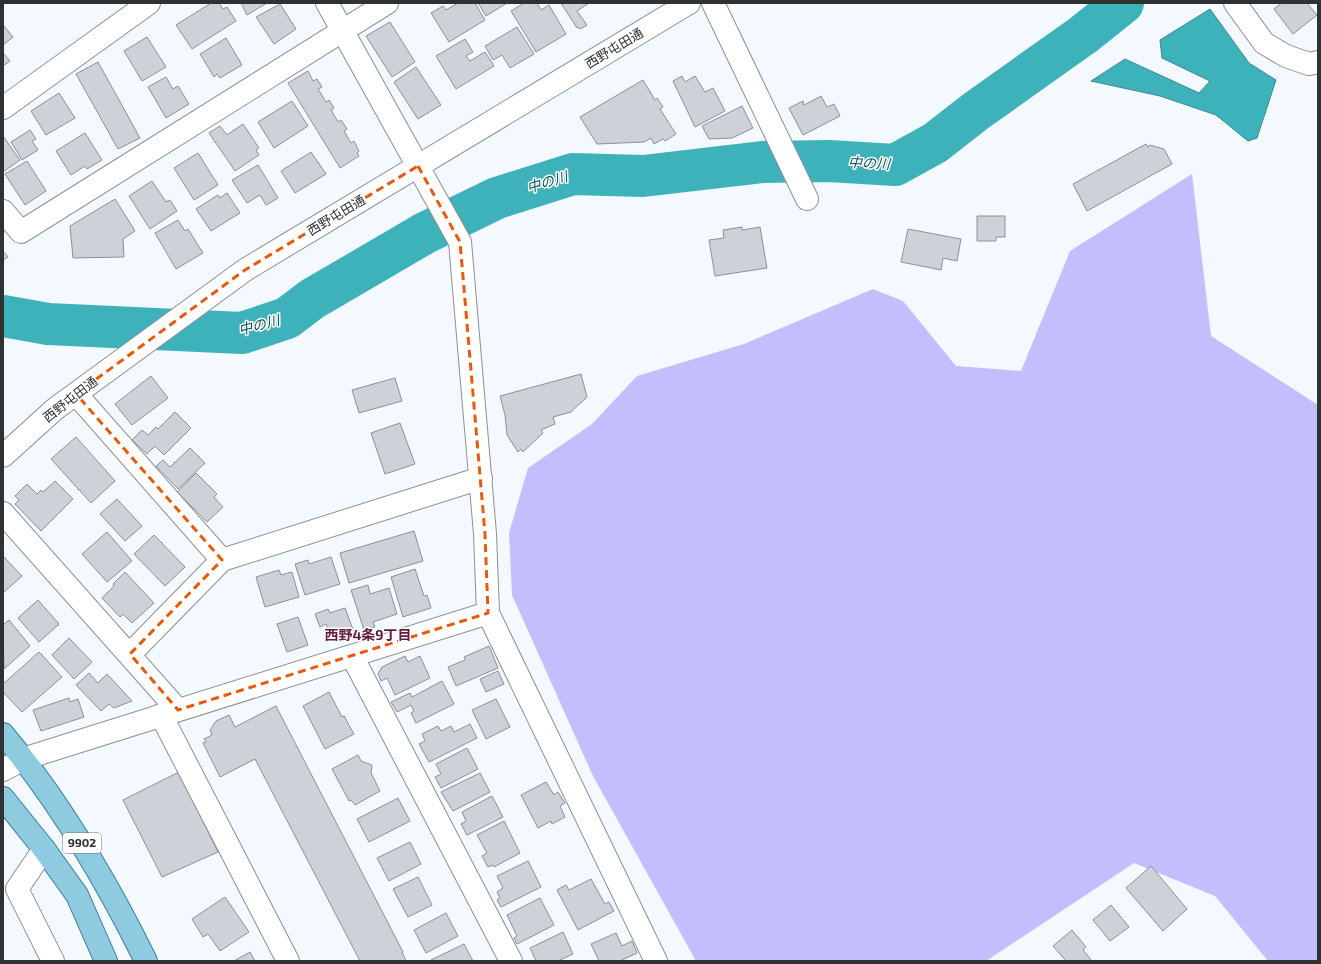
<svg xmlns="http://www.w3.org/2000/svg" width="1321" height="964" viewBox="0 0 1321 964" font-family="'Exo 2','Noto Sans JP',sans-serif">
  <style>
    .green { fill: #c4beff }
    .water { fill: #3eb2bb; stroke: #3a8b92 }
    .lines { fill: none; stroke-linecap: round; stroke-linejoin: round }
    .river { stroke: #3eb2bb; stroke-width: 42 }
    .building { fill: #cfd1d8; stroke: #8d9096 }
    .minor-casing { stroke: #8b9095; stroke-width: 24 }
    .major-casing { stroke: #3b7e96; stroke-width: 24 }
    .minor { stroke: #fff; stroke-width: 22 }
    .major { stroke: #8ecbe0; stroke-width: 22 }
    .marked { fill: none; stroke: #e8590c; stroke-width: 3; stroke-dasharray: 8 5; stroke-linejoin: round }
    .labels { text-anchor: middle; stroke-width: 3; stroke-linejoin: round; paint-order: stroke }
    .shield { fill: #fff; stroke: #6d6f70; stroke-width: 1 }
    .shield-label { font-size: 12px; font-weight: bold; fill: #2f3133 }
    .street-label { font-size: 13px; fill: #2f3133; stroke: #fff }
    .water-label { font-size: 14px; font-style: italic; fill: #0f5257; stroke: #fff }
    .neighbourhood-label { font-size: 14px; font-weight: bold; fill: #5f1e3e; stroke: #fff }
  </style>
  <rect width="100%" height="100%" fill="#f3f9fe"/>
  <polygon class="green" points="1192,174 1211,336 1318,405 1318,961 1268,961 1215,896 1134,863 986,961 696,961 593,776 512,595 509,533 528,468 592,424 637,376 744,344 873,289 903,301 956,366 1021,371 1070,251"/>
  <polygon class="water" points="1210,9 1249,63 1276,80 1257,138 1248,141 1216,115 1160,96 1091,81 1125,59 1199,93 1210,81 1162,58 1160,40"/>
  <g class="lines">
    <polyline class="river" points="3,316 48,324 242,333 287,318 312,299 425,233 497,198 573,174 643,176 762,162 829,161 895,165 935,143 976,111 1083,35 1123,3"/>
  </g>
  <g class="building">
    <polygon points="211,3 219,3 223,9 227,7 236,21 192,49 176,25"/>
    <polygon points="241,3 267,3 247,15"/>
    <polygon points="458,3 475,3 485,20 449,42 431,13 443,6 446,10"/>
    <polygon points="478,3 507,3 486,16"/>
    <polygon points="524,3 537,3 541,10 549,5 566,34 536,52 511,11"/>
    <polygon points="561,3 589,3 577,11 587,25 580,29 578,27 577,28"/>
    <polygon points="1282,3 1307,3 1317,15 1293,34 1274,9"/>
    <polygon points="280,4 296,29 274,44 256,17"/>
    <polygon points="390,22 415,62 392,77 366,36"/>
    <polygon points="3,25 13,37 3,45"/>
    <polygon points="517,27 534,54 510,68 502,55 493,60 485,46"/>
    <polygon points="147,37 166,67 142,81 124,51"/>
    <polygon points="226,38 242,65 220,78 217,74 214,77 200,54"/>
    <polygon points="465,39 473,52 466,56 470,61 485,52 494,66 456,89 436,56"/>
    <polygon points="3,53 10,61 3,66"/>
    <polygon points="98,62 140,138 118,149 76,74"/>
    <polygon points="416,67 441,105 418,119 394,82"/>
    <polygon points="308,71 313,81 317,79 322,87 318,89 326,102 329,100 334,108 331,110 338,122 341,120 347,129 344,131 351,143 354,141 359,151 357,153 359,156 340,168 288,83"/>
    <polygon points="682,76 685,82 695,76 705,92 713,88 725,111 695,127 673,81"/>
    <polygon points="166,77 173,89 178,86 189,104 166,118 148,87"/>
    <polygon points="643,80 655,100 657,98 663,107 660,109 676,134 665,141 663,139 654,144 651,138 644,142 597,144 580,117"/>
    <polygon points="59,93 75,118 46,135 31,111"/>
    <polygon points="821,96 827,107 834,104 840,116 803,135 789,108 803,101 804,105"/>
    <polygon points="292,101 308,126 274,148 258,122"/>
    <polygon points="742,106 753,128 732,138 709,139 702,126"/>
    <polygon points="243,124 259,148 256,150 259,155 235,171 209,133 220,126 227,135"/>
    <polygon points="30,130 36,139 32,141 38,150 22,160 11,142"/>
    <polygon points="85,133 102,160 87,169 85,166 71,175 56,151"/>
    <polygon points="3,136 20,160 3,172"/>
    <polygon points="1146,144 1148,147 1150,145 1164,149 1172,164 1087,211 1073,184"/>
    <polygon points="311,152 326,174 295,193 281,171"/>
    <polygon points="198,153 218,185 194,200 174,168"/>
    <polygon points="27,161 46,191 25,205 5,174"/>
    <polygon points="258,165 278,198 266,205 260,195 247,203 232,180"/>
    <polygon points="152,181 166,202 170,200 177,211 150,229 129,196"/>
    <polygon points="227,193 240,213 211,231 196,209 218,195 220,198"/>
    <polygon points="115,199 135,231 123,239 124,257 73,258 70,226"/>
    <polygon points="977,216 1005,216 1005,237 996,237 996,241 977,241"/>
    <polygon points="178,220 185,231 188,229 203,253 176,269 155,233"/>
    <polygon points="742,227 742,230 760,227 767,268 715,276 709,240 724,238 723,230"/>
    <polygon points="908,229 961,239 957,261 943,258 941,270 901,262"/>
    <polygon points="3,251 8,257 3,260"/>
    <polygon points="581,374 587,397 571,412 553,417 555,424 541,430 543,433 523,452 521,449 518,452 507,435 505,415 500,396"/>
    <polygon points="151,376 168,398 132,425 115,404"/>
    <polygon points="395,378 402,401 359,413 352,390"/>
    <polygon points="175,412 191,428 164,455 155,446 147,454 132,440 142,430 148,435 156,427 158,429"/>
    <polygon points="400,423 415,464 385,474 371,433"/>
    <polygon points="76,437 115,481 91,503 51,459"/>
    <polygon points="190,448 205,463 178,489 156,466 163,460 170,467"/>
    <polygon points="196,473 217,494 214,497 223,507 207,522 177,492"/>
    <polygon points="55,481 73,499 41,531 15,504 19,500 15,496 27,484 37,494 41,490 43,492"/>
    <polygon points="117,499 142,526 125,541 100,514"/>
    <polygon points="414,531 423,561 349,583 340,553"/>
    <polygon points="107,532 132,561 107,582 82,554"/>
    <polygon points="154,535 185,567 165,586 134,554"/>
    <polygon points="3,556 22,576 3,593"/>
    <polygon points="331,557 340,584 305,595 295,564 308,560 309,564"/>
    <polygon points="415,569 424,596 427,595 431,608 403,617 391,577"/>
    <polygon points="279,570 281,575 292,572 299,597 265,607 256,577"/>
    <polygon points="125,572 154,603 132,623 123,614 120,617 102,598 114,586 113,584"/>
    <polygon points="368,585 370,594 389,588 397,614 373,622 375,627 364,630 351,590"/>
    <polygon points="38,600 59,624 39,642 18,618"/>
    <polygon points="345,608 354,632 332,640 326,624 320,627 315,614 328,609 330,613"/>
    <polygon points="298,617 308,645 287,652 277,624"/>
    <polygon points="9,620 30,646 4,669 3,625"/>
    <polygon points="69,638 92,662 74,679 52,655"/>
    <polygon points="489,646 498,668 456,686 448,667 465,660 464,657"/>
    <polygon points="39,652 62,677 22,712 3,692 3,684"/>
    <polygon points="405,656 408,662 420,656 430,678 395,695 387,678 381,681 378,674 382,667"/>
    <polygon points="498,671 504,684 486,692 480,679"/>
    <polygon points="89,673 98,683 107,674 132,701 114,708 109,704 101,711 76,685"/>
    <polygon points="442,681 454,704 416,723 411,713 414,711 411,705 397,712 391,702 410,693 412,697"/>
    <polygon points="329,692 342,717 344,716 354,734 325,749 303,706"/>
    <polygon points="69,698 70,702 78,699 84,717 41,731 33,710"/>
    <polygon points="496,699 510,727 486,739 472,710"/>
    <polygon points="276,706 403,952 402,952 406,961 360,961 255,759 220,777 203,743 206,742 204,739 212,735 210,730 216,721 229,715 235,727"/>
    <polygon points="470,724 477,738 429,762 419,744 425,741 422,734 438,726 441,731 451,726 454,732"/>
    <polygon points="467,748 478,769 441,788 435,777 441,774 436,764"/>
    <polygon points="358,755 361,761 372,765 371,773 380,791 355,805 351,800 349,801 332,769"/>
    <polygon points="179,772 218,852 162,877 123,800"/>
    <polygon points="480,773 490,792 453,811 441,792"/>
    <polygon points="546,782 554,795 558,792 565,803 560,806 565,817 552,824 551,821 538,828 521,795"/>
    <polygon points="492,796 503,817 467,835 461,824 466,821 462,812"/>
    <polygon points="398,798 410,821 369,842 357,819"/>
    <polygon points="504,821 520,853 494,867 493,865 488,867 482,856 487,853 477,835"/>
    <polygon points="410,842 421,864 389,881 377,858"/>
    <polygon points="528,861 541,887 501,907 497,900 500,898 497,892 503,888 497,876"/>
    <polygon points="1151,866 1187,909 1163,931 1126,888"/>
    <polygon points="418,877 432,905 408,917 393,889"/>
    <polygon points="591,879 605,904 609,902 614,911 578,930 557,890 566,885 569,890"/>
    <polygon points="225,897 249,932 220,951 208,934 203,937 192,919"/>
    <polygon points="540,898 554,925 517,944 514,938 517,936 507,915"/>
    <polygon points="1111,905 1129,927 1110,941 1093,920"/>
    <polygon points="446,913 458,936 426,953 414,930"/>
    <polygon points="1072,930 1086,947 1083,950 1092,961 1066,961 1053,946"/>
    <polygon points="563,932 573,954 558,961 536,961 530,948"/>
    <polygon points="616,933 622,946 632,941 637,953 620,961 599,961 591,944"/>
    <polygon points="464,944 473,961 431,961 431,960"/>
    <polygon points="250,952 255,961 234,961"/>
  </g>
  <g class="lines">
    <defs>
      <g id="minor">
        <polyline points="327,3 460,242 485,534 488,613 656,961"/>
        <polyline points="713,3 807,199"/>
        <polyline points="1235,3 1264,43 1286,56 1309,64 1318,62"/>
        <polyline points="3,108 149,3"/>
        <polyline points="3,211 21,232 387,3"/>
        <polyline points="76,394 222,560"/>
        <polyline points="3,456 55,409 245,270 689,3"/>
        <polyline points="3,513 178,710"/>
        <polyline points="130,654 222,560 481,478"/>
        <polyline points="352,656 511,961"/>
        <polyline points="161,715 288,961"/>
        <polyline points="3,770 23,759 488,613"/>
        <polyline points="44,849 17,889 53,961"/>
      </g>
      <g id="major">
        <path d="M3,734C61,803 106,880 146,961"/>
        <polyline points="3,798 44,849 77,895 106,961"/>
      </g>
    </defs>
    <use href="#minor" class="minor-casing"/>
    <use href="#major" class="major-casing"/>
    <use href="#minor" class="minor"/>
    <use href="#major" class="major"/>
  </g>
  <path class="marked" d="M418,166L460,242L485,534L488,613L178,710L130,654L222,560L76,394L245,270Z"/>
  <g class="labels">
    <rect class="shield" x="63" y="833" width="38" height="20" rx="3"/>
    <g class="shield-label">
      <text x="82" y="847">9902</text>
    </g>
    <g class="street-label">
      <text transform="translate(614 48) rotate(-31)" y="5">西野屯田通</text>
      <text transform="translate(336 215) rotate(-31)" y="5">西野屯田通</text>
      <text transform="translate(70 399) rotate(-38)" y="5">西野屯田通</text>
    </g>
    <g class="water-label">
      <text transform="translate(869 163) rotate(3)" y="5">中の川</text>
      <text transform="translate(547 182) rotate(-17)" y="5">中の川</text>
      <text transform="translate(259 325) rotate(-15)" y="5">中の川</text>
    </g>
    <g class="neighbourhood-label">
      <text x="368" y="640">西野4条9丁目</text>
    </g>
  </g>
  <rect width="1321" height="964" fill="none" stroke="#2f3133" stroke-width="8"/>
</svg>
